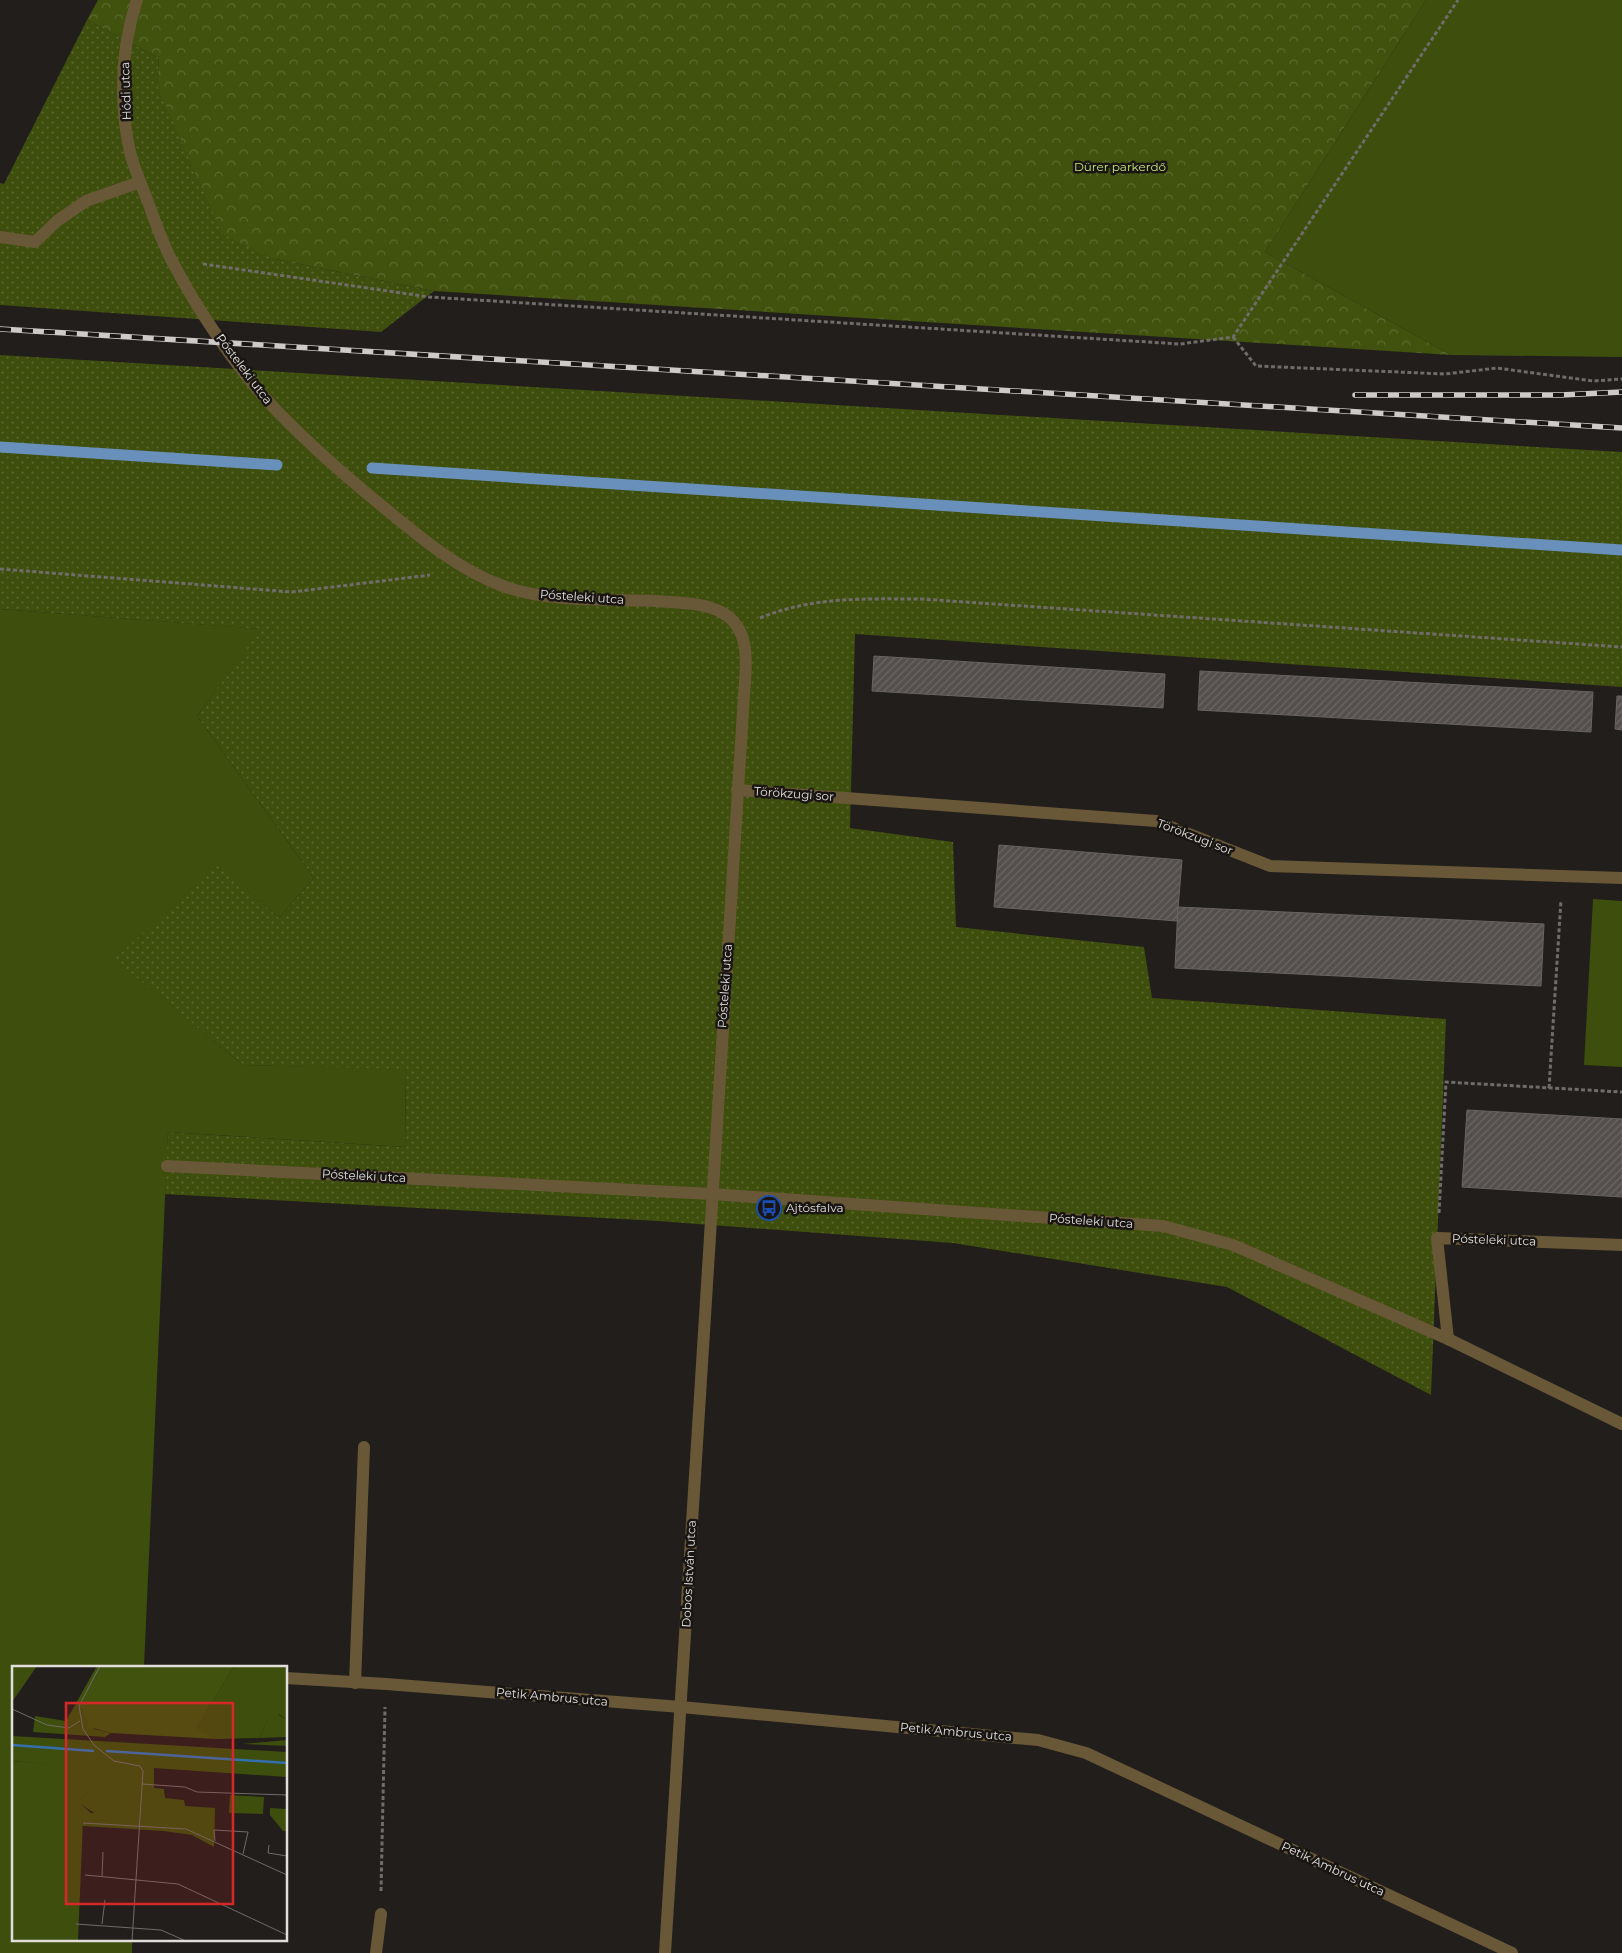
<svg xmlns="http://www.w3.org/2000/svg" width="1622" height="1953" viewBox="0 0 1622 1953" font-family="Montserrat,sans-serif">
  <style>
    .grass { fill: url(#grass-dots) }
    .forest { fill: url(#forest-crowns) }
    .garden { fill: #3e4e0d }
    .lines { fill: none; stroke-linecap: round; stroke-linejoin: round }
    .stream { stroke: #6890bb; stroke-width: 11 }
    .building { fill: url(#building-hatch); stroke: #696361 }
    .path { stroke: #6f6c69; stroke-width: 3; stroke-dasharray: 4 2.5; stroke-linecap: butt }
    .minor { stroke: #695838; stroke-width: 12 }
    .rail-casing { stroke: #cdcac8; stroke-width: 5.5 }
    .rail { stroke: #181512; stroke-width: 4; stroke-dasharray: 11; stroke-linecap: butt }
    .labels { text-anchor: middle; stroke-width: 5; stroke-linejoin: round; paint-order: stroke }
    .street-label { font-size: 12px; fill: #e1dedc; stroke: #181512 }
    .park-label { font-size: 12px; fill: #c4e675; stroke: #181512 }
    .poi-label { font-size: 12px; fill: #e1dedc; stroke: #181512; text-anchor: start }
    .inset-river { fill: none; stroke: #346fad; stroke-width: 2.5 }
    .inset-road { fill: none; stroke: #6e6b68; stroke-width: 1 }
    .view { fill: #d62828; fill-opacity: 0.15; stroke: #d62828; stroke-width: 2.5 }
    .inset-edge { fill: none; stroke: #e1dedc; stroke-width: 2.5 }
  </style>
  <defs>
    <pattern id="grass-dots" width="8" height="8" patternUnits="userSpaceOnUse" patternTransform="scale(1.25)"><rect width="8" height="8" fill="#3e4e0d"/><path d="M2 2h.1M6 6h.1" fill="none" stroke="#5a6730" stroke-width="1.8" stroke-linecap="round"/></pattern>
    <pattern id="forest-crowns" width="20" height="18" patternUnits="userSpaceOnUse" patternTransform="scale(1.25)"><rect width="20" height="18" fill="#41520e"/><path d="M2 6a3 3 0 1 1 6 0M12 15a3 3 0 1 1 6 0" fill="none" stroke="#5c6a30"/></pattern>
    <pattern id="building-hatch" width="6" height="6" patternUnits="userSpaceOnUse" patternTransform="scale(1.25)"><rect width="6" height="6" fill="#544e4c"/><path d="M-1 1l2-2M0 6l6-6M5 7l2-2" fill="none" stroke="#6c6765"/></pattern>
  </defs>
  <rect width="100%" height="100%" fill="#211e1b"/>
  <g class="grass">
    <polygon points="87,20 159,58 157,85 275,259 434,291 381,332 0,305 0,183 4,184"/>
    <polygon points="0,355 1622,452 1622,687 855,634 850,828 953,842 956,927 1144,947 1152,998 1446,1019 1431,1395 1227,1287 953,1243 658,1221 164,1194 168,1132 406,1147 405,1070 243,1065 113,959 219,863 279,918 314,878 197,716 260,629 0,609"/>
  </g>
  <polygon class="forest" points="98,0 1426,0 1265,252 1451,355 434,291 275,259 222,234 157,85 159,58 87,20"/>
  <g class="garden">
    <polygon points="1426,0 1622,0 1622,357 1451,355 1265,252"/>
    <polygon points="0,609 261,629 197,716 314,878 279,918 219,864 114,959 243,1065 405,1069 406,1147 168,1132 144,1667 14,1667 14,1939 132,1939 132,1953 0,1953"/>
    <polygon points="1593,899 1622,901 1622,1067 1584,1065"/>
  </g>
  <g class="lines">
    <g class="stream">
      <polyline points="0,447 277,465"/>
      <polyline points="372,468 1622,550"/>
    </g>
  </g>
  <g class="building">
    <polygon points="874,656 1165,674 1163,708 872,691"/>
    <polygon points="1200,671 1593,692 1591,732 1198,710"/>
    <polygon points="1617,696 1622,696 1622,730 1615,729"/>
    <polygon points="999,845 1182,860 1177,921 994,907"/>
    <polygon points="1178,907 1544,924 1541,986 1175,968"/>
    <polygon points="1467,1110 1622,1119 1622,1197 1462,1187"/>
  </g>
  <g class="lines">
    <g class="path">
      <polyline points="203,264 429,297 1180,344 1233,337 1458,0"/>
      <polyline points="1233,337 1256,366 1445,374 1497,368 1593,381 1622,379"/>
      <polyline points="0,569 292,592 430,575"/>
      <path d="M760,618C814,596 864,599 921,599L1622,647"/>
      <polyline points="1549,1088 1561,900"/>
      <polyline points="1439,1213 1446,1082 1622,1092"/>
      <polyline points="381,1891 385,1707"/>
    </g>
    <g class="minor">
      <path d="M137,0C121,49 119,102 130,152C134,169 142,186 148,202C155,221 162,242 172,261C198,311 239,372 278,412C309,444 342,473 376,501C415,533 456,569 503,586C550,603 606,599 656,601C678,603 703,602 723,613C752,630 746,666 744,695L665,1953"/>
      <polyline points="0,237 35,242 57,221 86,201 140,182"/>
      <polyline points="737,790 1156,821 1270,866 1622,878"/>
      <polyline points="167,1166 712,1194 1163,1226 1233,1245 1448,1339 1622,1424"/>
      <polyline points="1448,1339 1437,1238 1622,1245"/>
      <polyline points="286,1678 386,1684 681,1707 1038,1740 1086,1753 1512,1953"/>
      <polyline points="355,1683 364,1447"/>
      <polyline points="376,1953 381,1914"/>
    </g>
    <defs>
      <g id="rail">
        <polyline points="0,329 1622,428"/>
        <polyline points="1355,395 1561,395 1622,392"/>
      </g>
    </defs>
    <use href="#rail" class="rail-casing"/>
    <use href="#rail" class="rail"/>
  </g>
  <defs>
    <symbol id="bus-ring" viewBox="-11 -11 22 22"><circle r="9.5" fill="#181512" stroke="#1a4fb4" stroke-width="1.5"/><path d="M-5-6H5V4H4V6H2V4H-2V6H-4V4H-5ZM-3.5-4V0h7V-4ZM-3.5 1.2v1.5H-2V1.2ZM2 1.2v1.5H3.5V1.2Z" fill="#1a4fb4"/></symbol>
  </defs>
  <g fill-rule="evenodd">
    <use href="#bus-ring" x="755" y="1194" width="28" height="28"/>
  </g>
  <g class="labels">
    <g class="street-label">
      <text transform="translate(126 91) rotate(-92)" y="4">Hódi utca</text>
      <text transform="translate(244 369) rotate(53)" y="4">Pósteleki utca</text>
      <text transform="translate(582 597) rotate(4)" y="4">Pósteleki utca</text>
      <text transform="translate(794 794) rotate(4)" y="4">Törökzugi sor</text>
      <text transform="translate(1195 837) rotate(21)" y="4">Törökzugi sor</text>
      <text transform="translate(725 986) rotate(-86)" y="4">Pósteleki utca</text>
      <text transform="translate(364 1176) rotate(3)" y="4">Pósteleki utca</text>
      <text transform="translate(1091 1221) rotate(4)" y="4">Pósteleki utca</text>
      <text transform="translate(1494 1240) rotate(2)" y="4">Pósteleki utca</text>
      <text transform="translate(689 1574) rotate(-87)" y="4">Dobos István utca</text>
      <text transform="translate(552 1697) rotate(5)" y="4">Petik Ambrus utca</text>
      <text transform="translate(956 1732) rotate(5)" y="4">Petik Ambrus utca</text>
      <text transform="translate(1333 1869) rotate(25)" y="4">Petik Ambrus utca</text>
    </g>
    <g class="park-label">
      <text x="1120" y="171">Dürer parkerdő</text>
    </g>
    <g class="poi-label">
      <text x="786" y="1212">Ajtósfalva</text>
    </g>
  </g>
  <g transform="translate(12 1666)">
    <rect width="275" height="275" fill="#211e1b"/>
    <path d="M63,39L70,43L82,63L99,67L93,71L21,66L23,50L54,55ZM258,48H266L275,54V71L248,72ZM0,70L275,86V111L142,102V122L152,123L153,132L172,134L173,140L203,142L202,181L180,169L152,165L71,160V153L95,155L65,136L76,126L74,110L80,102L0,95ZM275,74V80L230,78ZM258,142L275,143V165H271L258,149Z" fill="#3e4e0d"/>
    <path d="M85,0H222L185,62L204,73L99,67L77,61L70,43L63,39Z" fill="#41520e"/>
    <path d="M0,0H25L0,36ZM222,0H275V54L267,48L263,53L258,49L248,72L204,73L184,63ZM0,95L81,101L74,111L86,127L83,131L76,126L66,136L79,147H96V155L71,154L66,275H0ZM218,129L252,131L251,148L217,147Z" fill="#3e4e0d"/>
    <path class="inset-river" d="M0,79L82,85M94,85L275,97"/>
    <path class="inset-road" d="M88,0L67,40L71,63L82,79L102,95L128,100L131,105L120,275M0,43L35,59L57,62L68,55M130,118L173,121L185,126L275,129M71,157L174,163L275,209M203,175L202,164L236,166L231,188M257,179L256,187L275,190M73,209L166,218L275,269M90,210L91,186M64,258L149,264L174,275M90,258L93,234"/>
    <path class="view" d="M54,37H221V238H54Z"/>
    <rect width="275" height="275" class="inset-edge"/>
  </g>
</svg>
